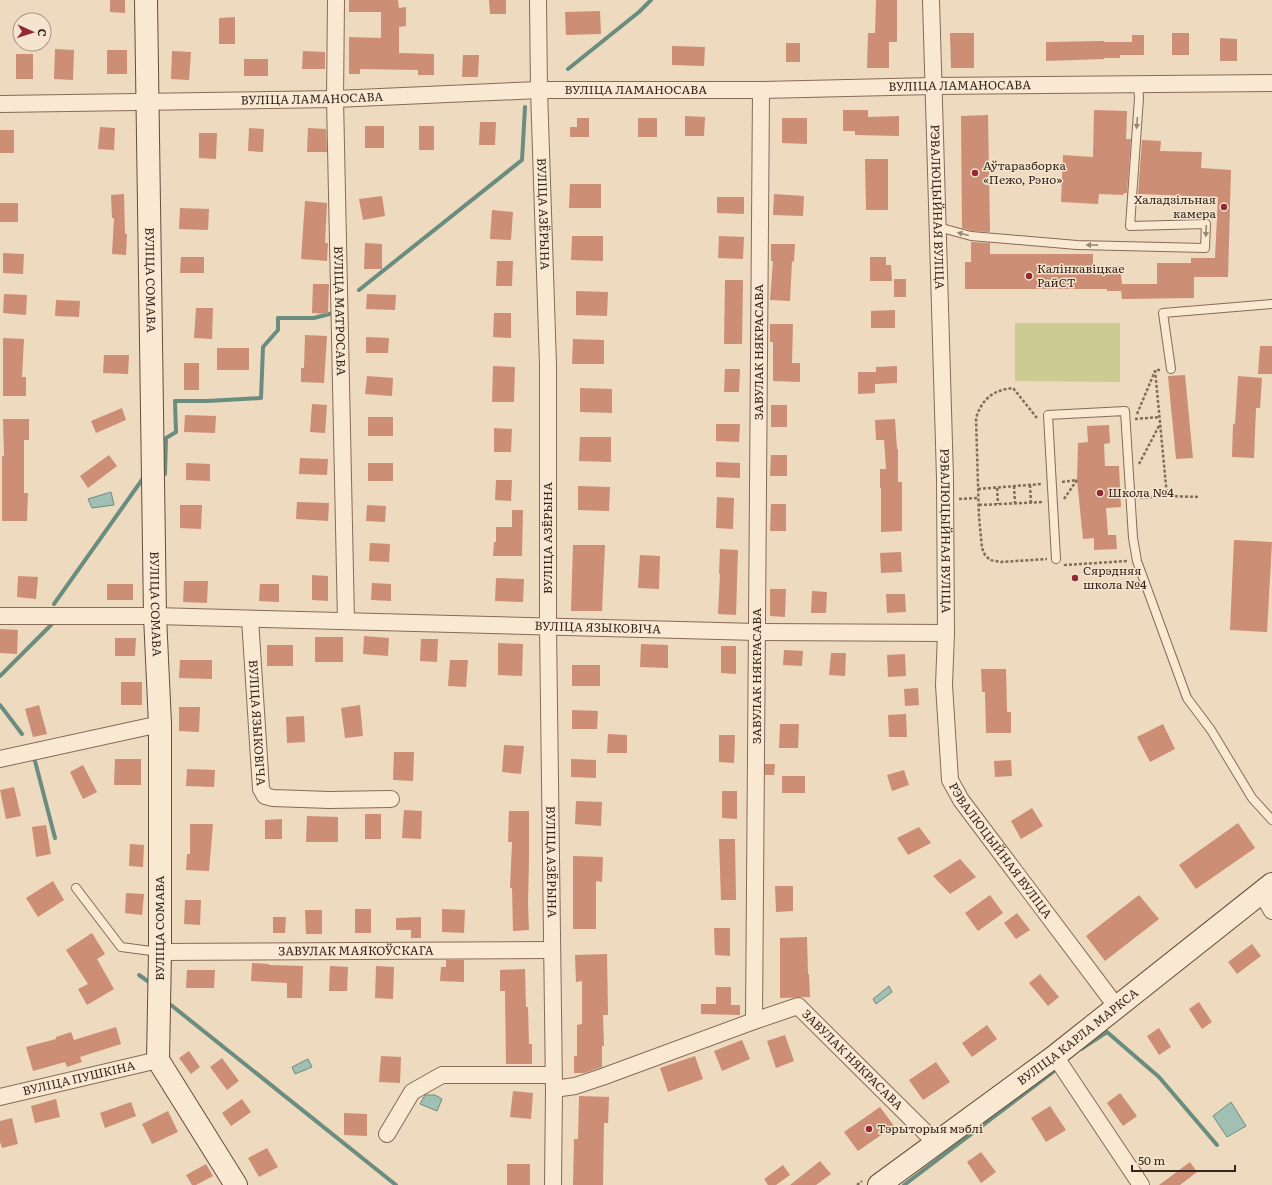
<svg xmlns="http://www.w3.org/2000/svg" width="1272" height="1185" viewBox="0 0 1272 1185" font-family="Literata,serif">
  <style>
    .green { fill: #cbcb93 }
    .water { fill: #a2bfb3; stroke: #6a8d80 }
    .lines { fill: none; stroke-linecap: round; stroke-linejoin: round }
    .stream { stroke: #6a8d80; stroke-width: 4 }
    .building { fill: #cc8e75 }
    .lane-casing { stroke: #866b58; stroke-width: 10 }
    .street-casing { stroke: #866b58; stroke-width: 18 }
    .secondary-casing { stroke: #684c3b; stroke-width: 24 }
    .path { stroke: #866b58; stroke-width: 2.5; stroke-dasharray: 3 2; stroke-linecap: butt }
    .lane { stroke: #f9e8d2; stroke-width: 8 }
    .street { stroke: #f9e8d2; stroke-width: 16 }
    .secondary { stroke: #f9e8d2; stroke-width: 22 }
    .oneway { fill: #988677 }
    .poi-dot { fill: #952836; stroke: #f5e5cf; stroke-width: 1.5 }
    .labels { text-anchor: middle; stroke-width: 3; stroke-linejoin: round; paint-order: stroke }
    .street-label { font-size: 12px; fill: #36251c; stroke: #f5e5cf }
    .poi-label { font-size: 12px; fill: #36251c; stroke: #f5e5cf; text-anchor: start }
  </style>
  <rect width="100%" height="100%" fill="#eedabf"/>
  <polygon class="green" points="1015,323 1120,323 1120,382 1015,381"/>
  <g class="water">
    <polygon points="111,492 114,505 92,508 88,499"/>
    <polygon points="889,986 892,992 876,1004 873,999"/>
    <polygon points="308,1059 312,1067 295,1074 292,1067"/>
    <polygon points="425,1095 435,1095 442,1099 437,1111 420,1104"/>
    <polygon points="1231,1102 1246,1126 1227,1137 1213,1116"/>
  </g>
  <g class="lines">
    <g class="stream">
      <polyline points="568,69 639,12 651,0"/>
      <polyline points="359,290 522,160 525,107"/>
      <polyline points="165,474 166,438 176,432 175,401 207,401 261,398 263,347 278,330 278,318 314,318 337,312"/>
      <polyline points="54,604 144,477"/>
      <polyline points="0,676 52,624"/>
      <polyline points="0,705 22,734"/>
      <polyline points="35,761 55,838"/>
      <polyline points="139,975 149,982"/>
      <polyline points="171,1005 396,1185"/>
      <polyline points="1081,1049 1107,1032 1159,1077 1217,1145"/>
      <polyline points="904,1185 1053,1072"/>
    </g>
  </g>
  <g class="building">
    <polygon points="110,0 125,0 125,13 110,12"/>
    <polygon points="349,0 398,0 399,8 406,7 406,26 399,27 399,53 434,54 434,75 418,75 418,70 360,69 360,74 349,74 349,37 381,38 381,12 349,12"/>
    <polygon points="489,0 506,0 506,14 490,14"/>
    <polygon points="876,0 897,0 897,42 889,42 889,68 867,68 868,33 875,33"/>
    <polygon points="600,11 601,34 566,35 565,12"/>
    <polygon points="235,17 235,44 219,44 219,18"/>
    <polygon points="950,33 974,33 974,68 951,68"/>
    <rect x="1172" y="33" width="17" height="22"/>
    <polygon points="1132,35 1144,35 1144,55 1120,55 1120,58 1104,58 1104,59 1046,61 1046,42 1104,41 1104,42 1132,42"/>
    <polygon points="1220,38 1237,39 1237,61 1220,61"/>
    <rect x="786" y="43" width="14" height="19"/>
    <polygon points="672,46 705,47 704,66 672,65"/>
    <polygon points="55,49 74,50 73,80 54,79"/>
    <rect x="107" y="50" width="20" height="24"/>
    <polygon points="172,51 191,52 189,80 171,79"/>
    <polygon points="303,51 325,52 325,69 302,69"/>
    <rect x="16" y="54" width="17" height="25"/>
    <polygon points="463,55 479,55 478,77 462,77"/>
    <rect x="244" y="59" width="24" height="17"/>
    <polygon points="843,110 868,110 868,117 899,116 899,136 855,135 855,131 843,131"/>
    <polygon points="1094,110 1127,111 1126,139 1131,139 1127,193 1124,193 1123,195 1099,194 1098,204 1061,202 1063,155 1093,157"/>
    <polygon points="988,115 990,231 989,232 972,231 962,228 961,116"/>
    <polygon points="685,116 705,117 704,136 685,136"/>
    <polygon points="577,118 589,118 589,137 570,137 570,127 577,127"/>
    <rect x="638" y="118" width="19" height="19"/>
    <polygon points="782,118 807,118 807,144 782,143"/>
    <polygon points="480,122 496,122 495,145 479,145"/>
    <rect x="365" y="126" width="19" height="22"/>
    <rect x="419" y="126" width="15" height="24"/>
    <polygon points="100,127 115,128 114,150 98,149"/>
    <polygon points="249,128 264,129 263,152 248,151"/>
    <polygon points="308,128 326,129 327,152 307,152"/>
    <rect x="0" y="130" width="14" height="23"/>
    <polygon points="199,133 217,133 216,159 199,158"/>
    <polygon points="1142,140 1161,141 1160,151 1202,152 1201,168 1231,170 1228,277 1194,277 1194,298 1122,299 1121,291 1107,291 1107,289 965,289 965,262 971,262 971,242 990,243 990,254 1093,254 1093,266 1120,266 1122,284 1157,284 1157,263 1191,263 1191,258 1215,258 1218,197 1138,194"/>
    <polygon points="865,159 888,159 888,210 866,210"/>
    <polygon points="570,184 601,184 601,208 569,208"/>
    <polygon points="124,194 125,234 127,234 126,255 112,254 114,218 112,218 111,195"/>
    <polygon points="774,194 804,196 803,216 773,215"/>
    <polygon points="382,196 385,216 363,220 359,199"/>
    <polygon points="717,197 744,197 744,214 717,213"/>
    <polygon points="305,201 327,203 325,243 328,243 327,261 301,259"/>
    <rect x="0" y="203" width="18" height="19"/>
    <polygon points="180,208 209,209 208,230 179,229"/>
    <polygon points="492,210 513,212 511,240 490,239"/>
    <polygon points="572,236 603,236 603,261 571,260"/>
    <polygon points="719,236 744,237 743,259 718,258"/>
    <polygon points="365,243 382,244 382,269 364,269"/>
    <polygon points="771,244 795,244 794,262 792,261 790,301 770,300 773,261 771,261"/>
    <polygon points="3,253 24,254 23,274 3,273"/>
    <polygon points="181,257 204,257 204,273 180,273"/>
    <polygon points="870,257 886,257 886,265 891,265 892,281 870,281"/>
    <polygon points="497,261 513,261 512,286 496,286"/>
    <rect x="894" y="279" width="12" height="18"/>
    <polygon points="725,280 743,280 742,344 724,344"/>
    <polygon points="313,284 329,284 328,314 312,313"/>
    <polygon points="576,291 608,292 607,316 576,315"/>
    <polygon points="4,294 27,295 26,315 3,313"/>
    <polygon points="367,294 396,295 395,310 366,309"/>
    <polygon points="56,300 80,301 79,317 55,316"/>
    <polygon points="196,308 213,308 212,339 194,338"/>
    <polygon points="895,310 895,328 871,328 871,311"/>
    <polygon points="494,313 511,313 511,338 493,337"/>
    <polygon points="770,324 793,324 792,363 800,363 800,382 773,381 773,342 770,342"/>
    <polygon points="305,335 327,336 324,383 301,382 301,368 304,368"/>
    <polygon points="366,337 389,338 388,353 366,353"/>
    <polygon points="3,338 24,339 22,377 26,377 26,396 3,396"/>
    <polygon points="573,339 604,340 604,364 572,364"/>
    <polygon points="1260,346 1272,346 1272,374 1258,374"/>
    <rect x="217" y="348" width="32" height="22"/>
    <polygon points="104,355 129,355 128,374 103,373"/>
    <rect x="184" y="363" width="15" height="27"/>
    <polygon points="493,366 515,367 514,402 492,402"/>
    <polygon points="897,366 897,383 875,384 875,393 858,394 858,372 876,372 876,367"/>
    <polygon points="725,369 740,369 739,392 724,392"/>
    <polygon points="1185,375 1193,458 1176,459 1168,376"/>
    <polygon points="367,376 393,378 392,396 365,394"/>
    <polygon points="1238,376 1262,378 1260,408 1256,408 1254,458 1232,457 1233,424 1235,424"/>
    <polygon points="580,388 612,389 612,413 580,412"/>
    <polygon points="312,404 327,405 325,433 310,432"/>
    <rect x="771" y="405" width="16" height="22"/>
    <polygon points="122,408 126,420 96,433 91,421"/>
    <polygon points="185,415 216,416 215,433 184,432"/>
    <rect x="368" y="417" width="25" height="19"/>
    <polygon points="3,419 29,419 29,440 24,440 24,493 28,493 27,521 2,521 2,456 4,456"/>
    <polygon points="895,419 897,449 898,449 898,482 902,482 902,531 881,532 881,488 880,488 880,469 886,469 884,440 876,440 875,420"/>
    <polygon points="716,424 740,424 739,442 716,441"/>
    <polygon points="1109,425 1110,443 1104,444 1105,466 1119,466 1121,507 1106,508 1108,535 1116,535 1117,549 1094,550 1094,538 1083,539 1077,480 1078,443 1088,442 1087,426"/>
    <polygon points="494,428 512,429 511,452 494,452"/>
    <polygon points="580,437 611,437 611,462 579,461"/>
    <polygon points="109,455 117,466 88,488 80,476"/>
    <polygon points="771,455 787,455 787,476 770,476"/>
    <polygon points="300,458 328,459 327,475 299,474"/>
    <polygon points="716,462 740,463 740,478 716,477"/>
    <polygon points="186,463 210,464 210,481 186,480"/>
    <rect x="368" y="463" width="25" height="18"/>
    <polygon points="496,480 512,480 511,501 495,500"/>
    <polygon points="578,486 610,487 609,511 578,510"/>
    <polygon points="717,497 734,498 733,529 716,528"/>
    <polygon points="297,502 329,503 328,521 296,519"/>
    <polygon points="771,504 786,504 786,531 770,531"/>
    <polygon points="180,505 202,505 201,529 180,528"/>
    <polygon points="367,505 386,506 385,522 366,521"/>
    <polygon points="512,510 523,510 522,556 493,556 494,542 496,542 496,527 512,527"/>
    <polygon points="1234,540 1272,542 1267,632 1230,630"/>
    <polygon points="370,543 390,544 389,562 369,561"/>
    <polygon points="573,545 605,545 602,611 571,611"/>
    <polygon points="720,549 738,550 736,615 718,614 720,574 719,574"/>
    <polygon points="901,552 902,572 881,573 880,553"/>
    <polygon points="640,555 660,556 659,589 638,588"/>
    <polygon points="312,575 328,576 328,601 312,600"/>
    <polygon points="18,576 38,577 36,599 17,597"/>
    <polygon points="496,578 524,579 523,602 495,601"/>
    <polygon points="184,581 208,581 207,603 183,602"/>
    <polygon points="372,583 391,584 391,601 371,600"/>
    <rect x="107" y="584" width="26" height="16"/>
    <polygon points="260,584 279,584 279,602 259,601"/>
    <polygon points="770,589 786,589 785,617 770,616"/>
    <polygon points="812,591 827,592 826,613 811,613"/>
    <polygon points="886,594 905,594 906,612 887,613"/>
    <polygon points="0,629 18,630 17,654 0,653"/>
    <polygon points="364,636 389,638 388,656 363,654"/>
    <rect x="315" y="637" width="28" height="25"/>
    <polygon points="115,638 136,638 135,656 115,656"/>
    <polygon points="421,639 438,639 437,662 420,661"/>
    <polygon points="498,643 523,644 522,676 498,675"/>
    <polygon points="641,644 668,645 668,668 640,667"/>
    <rect x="267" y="645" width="26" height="21"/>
    <polygon points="721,646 736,646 736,674 721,673"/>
    <polygon points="784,650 803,651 802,666 783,665"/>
    <polygon points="831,653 846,653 845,676 829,675"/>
    <polygon points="905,654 906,676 888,677 887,655"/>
    <polygon points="180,660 212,660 212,679 179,678"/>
    <polygon points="450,660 468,660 466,687 448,686"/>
    <rect x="572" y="665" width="28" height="21"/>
    <polygon points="981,669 1006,669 1007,712 1011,712 1011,733 986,733 985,692 982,692"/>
    <rect x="121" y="682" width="21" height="23"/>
    <polygon points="918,688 919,705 905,706 904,689"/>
    <polygon points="39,705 47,734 33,737 25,709"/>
    <polygon points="360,705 363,736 345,738 341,708"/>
    <polygon points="179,707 200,707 199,732 179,731"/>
    <polygon points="572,710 598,711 597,729 572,729"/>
    <polygon points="906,714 907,737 889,737 888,715"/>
    <polygon points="304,716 305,742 287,743 286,717"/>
    <polygon points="780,724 799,724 798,748 779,748"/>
    <polygon points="1163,724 1175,749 1150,762 1137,737"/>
    <polygon points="608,734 627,735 627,753 607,753"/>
    <polygon points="719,735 735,735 734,763 719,762"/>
    <polygon points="504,745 524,746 521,774 502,772"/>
    <polygon points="394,752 414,752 413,781 393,780"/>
    <polygon points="115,759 141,759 141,785 114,785"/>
    <polygon points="571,759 596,760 596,778 571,777"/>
    <polygon points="1011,760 1012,776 995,777 994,761"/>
    <polygon points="765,764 775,764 774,775 765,775"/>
    <polygon points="83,765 97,792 83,799 70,772"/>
    <polygon points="187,769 215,770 214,787 186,786"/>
    <polygon points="904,770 909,785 892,791 887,775"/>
    <rect x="782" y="776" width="23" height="17"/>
    <polygon points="14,787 21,816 6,819 0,790"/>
    <polygon points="722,791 737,791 737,819 722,818"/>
    <polygon points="576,801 602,802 601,826 575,824"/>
    <polygon points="1032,808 1043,826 1021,839 1011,821"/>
    <polygon points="404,810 422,811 421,839 402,838"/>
    <polygon points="509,811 529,811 529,860 528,904 529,930 513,931 512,888 510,888 512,842 508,842"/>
    <rect x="365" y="814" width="16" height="25"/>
    <polygon points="307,816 338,817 338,842 306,842"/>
    <polygon points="282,819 282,839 265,839 265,820"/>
    <polygon points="1238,823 1255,848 1196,889 1179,865"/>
    <polygon points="190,824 213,824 209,871 186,870 187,854 190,854"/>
    <polygon points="46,825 51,854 36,857 32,827"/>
    <polygon points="919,827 931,843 908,855 897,838"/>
    <polygon points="719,839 735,839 736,900 721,900"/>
    <polygon points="130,844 144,845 143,867 129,866"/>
    <polygon points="573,856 603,857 602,882 596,881 596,929 573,929"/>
    <polygon points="960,859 976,877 950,894 933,876"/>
    <polygon points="53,881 64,900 38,917 26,898"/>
    <polygon points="775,886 793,886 793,911 776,912"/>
    <polygon points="126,893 144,894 142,915 125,913"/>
    <polygon points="990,895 1003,913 978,931 965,913"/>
    <polygon points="1139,895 1159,919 1105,961 1086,936"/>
    <polygon points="185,900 201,900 200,925 184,924"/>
    <rect x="355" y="909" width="16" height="24"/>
    <polygon points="442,909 465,910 464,933 442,932"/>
    <polygon points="305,910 322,910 322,934 306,934"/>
    <polygon points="1017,913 1030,930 1016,939 1004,923"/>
    <polygon points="273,917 286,917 285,933 273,933"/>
    <polygon points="421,917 421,938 411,938 411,930 396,930 396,918"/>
    <polygon points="714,928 730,928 730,956 715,955"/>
    <polygon points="92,933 105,954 97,959 114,989 87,1005 78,989 88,984 66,950"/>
    <polygon points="807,937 808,974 809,974 810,997 780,998 780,938"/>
    <polygon points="1252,944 1261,956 1237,974 1228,962"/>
    <polygon points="607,954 608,1015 603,1015 604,1046 602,1046 602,1067 584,1073 574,1073 574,1056 577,1056 577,1025 582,1024 582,981 576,982 575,955"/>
    <polygon points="446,960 464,960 464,982 440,981 441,967 446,967"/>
    <polygon points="252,963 269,964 269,965 303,966 302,998 287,998 287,983 251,981"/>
    <polygon points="330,966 348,967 347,991 329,991"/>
    <polygon points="376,966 394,967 393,999 375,998"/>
    <polygon points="525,969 526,1007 528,1007 529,1044 532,1044 532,1064 506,1064 505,991 500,991 500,970"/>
    <polygon points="187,970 215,970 214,988 186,988"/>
    <polygon points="1040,974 1059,997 1048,1006 1029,983"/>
    <polygon points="716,987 731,987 731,1005 740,1005 740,1015 701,1014 701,1004 716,1004"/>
    <polygon points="1199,1002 1212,1022 1202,1029 1189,1009"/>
    <polygon points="987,1025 997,1039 972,1057 962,1043"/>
    <polygon points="116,1027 121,1044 80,1057 82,1062 67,1067 65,1062 33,1071 26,1047 56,1039 56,1037 71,1032 74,1040"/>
    <polygon points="1159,1028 1171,1047 1159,1055 1147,1036"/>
    <polygon points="785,1035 794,1061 776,1068 767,1041"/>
    <polygon points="742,1040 750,1059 722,1071 714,1051"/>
    <polygon points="189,1051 200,1067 191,1074 179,1058"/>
    <polygon points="381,1056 401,1057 400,1083 379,1082"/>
    <polygon points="695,1056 703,1079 668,1092 660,1068"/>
    <polygon points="222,1058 239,1081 227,1090 210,1067"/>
    <polygon points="936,1062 950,1082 923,1100 909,1080"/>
    <polygon points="513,1091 533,1093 531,1119 510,1117"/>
    <polygon points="1120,1093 1137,1116 1123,1126 1107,1103"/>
    <polygon points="579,1096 609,1097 608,1123 604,1123 603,1185 573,1185 574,1139 578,1139"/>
    <polygon points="56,1099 60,1117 35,1123 31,1106"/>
    <polygon points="242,1099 251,1112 231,1126 222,1113"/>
    <polygon points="131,1102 136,1116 105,1128 100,1113"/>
    <polygon points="1050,1106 1066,1130 1046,1142 1031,1118"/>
    <polygon points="880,1107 894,1126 858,1151 844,1132"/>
    <polygon points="168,1111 178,1132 152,1144 142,1124"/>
    <polygon points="344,1113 367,1114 367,1136 344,1135"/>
    <polygon points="12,1118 18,1144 2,1148 0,1142 0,1121"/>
    <polygon points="267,1148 278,1167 259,1177 248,1158"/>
    <polygon points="981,1152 996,1172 981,1183 967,1162"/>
    <polygon points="820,1161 831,1174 816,1185 790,1185"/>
    <polygon points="1190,1162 1197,1172 1180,1185 1159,1185"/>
    <polygon points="206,1164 213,1176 196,1185 192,1185 186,1175"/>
    <rect x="507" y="1164" width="23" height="21"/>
    <polygon points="783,1165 790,1175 776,1185 768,1185 764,1179"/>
  </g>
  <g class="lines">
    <defs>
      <g id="lane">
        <polyline points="938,227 971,236 1077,245 1205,248 1206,224 1130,226 1139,98 1138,84"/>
        <polyline points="1171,369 1163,313 1272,304"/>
        <polyline points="1056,559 1048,415 1125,411 1133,538 1137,561 1187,698 1211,730 1252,798 1272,820"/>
        <polyline points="76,888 121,947 159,952"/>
      </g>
      <g id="street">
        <path id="s1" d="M336,0L335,99L346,621"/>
        <path id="s2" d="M538,0L539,90L548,365V627L554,1089L553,1185"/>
        <path id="s3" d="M931,0L945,478L946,633L944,685L950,780L961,800L1116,1006"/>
        <path id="s4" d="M761,90L754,1021L798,1006L935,1142"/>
        <path id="s5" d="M0,104L335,99L539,90H761L933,86L1272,83"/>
        <path id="s6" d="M0,616H155L757,632L946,633"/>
        <path id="s7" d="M250,619L261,789L265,796L273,798L329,800L391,799"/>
        <polyline points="0,759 160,724"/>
        <polyline points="1261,892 1272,911"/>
        <path id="s8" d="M160,952L552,950"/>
        <polyline points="1055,1056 1141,1185"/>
        <polyline points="554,1089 575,1086 602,1077 754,1021"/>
        <path id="s9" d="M0,1097L158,1060"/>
        <polyline points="387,1134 412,1092 442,1075 553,1075"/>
      </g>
      <g id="secondary">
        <path id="s10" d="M146,0L155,616L160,724V952L158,1060L236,1185"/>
        <path id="s11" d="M879,1185L1055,1056L1272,884"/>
      </g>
    </defs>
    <use href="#lane" class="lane-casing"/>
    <use href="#street" class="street-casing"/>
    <use href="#secondary" class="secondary-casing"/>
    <g class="path">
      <polyline points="1160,370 1155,370 1167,496"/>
      <polyline points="1137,414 1155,371"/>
      <path d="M1037,418L1013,388C993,390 982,399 976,418L979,517L982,548L985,555L990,560L1001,562L1047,559"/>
      <polyline points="1135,419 1160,417"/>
      <polyline points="1139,464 1160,424"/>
      <polyline points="1062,482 1077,480"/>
      <polyline points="1030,485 1031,503"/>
      <polyline points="1014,486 1015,503"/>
      <polyline points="997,488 998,504"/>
      <polyline points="978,489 1041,484"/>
      <polyline points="1140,498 1167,496 1199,497"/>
      <polyline points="959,499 978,498"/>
      <polyline points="1064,499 1077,480"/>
      <polyline points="979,505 1044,502"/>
      <polyline points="1065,564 1065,565 1127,561"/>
      <polyline points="857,1185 862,1181"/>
    </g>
    <use href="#lane" class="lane"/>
    <use href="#street" class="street"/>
    <use href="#secondary" class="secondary"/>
  </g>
  <defs><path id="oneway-solid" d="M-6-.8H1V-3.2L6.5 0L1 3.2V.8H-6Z"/></defs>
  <g class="oneway">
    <use href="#oneway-solid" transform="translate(1137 123) rotate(94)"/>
    <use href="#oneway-solid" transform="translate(1206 231) rotate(93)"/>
    <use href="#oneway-solid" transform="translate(963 234) rotate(-165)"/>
    <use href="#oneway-solid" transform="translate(1092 245) rotate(-179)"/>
  </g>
  <g class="poi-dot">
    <circle cx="975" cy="173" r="4"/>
    <circle cx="1224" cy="207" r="4"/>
    <circle cx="1029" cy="276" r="4"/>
    <circle cx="1100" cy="493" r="4"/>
    <circle cx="1075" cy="578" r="4"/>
    <circle cx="869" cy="1129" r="4"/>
  </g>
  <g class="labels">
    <g class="street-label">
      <text dy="4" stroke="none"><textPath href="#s5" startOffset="960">ВУЛІЦА ЛАМАНОСАВА</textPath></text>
      <text dy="4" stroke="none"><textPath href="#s5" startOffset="636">ВУЛІЦА ЛАМАНОСАВА</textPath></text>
      <text dy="4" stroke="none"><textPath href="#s5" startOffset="312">ВУЛІЦА ЛАМАНОСАВА</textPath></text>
      <text dy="4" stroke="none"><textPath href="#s3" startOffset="207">РЭВАЛЮЦЫЙНАЯ ВУЛІЦА</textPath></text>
      <text dy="4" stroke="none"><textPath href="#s2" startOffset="214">ВУЛІЦА АЗЁРЫНА</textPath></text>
      <text dy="4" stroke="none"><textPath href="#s10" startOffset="280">ВУЛІЦА СОМАВА</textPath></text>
      <text dy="4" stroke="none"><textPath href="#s1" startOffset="311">ВУЛІЦА МАТРОСАВА</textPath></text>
      <text transform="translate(759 352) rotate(-90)" y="4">ЗАВУЛАК НЯКРАСАВА</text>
      <text dy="4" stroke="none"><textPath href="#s3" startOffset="531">РЭВАЛЮЦЫЙНАЯ ВУЛІЦА</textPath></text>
      <text transform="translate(548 538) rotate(-90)" y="4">ВУЛІЦА АЗЁРЫНА</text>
      <text dy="4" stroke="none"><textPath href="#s10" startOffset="604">ВУЛІЦА СОМАВА</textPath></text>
      <text dy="4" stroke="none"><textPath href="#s6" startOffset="598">ВУЛІЦА ЯЗЫКОВІЧА</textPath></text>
      <text transform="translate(757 676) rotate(-90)" y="4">ЗАВУЛАК НЯКРАСАВА</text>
      <text dy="4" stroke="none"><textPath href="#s7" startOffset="104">ВУЛІЦА ЯЗЫКОВІЧА</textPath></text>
      <text dy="4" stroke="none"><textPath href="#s3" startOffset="867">РЭВАЛЮЦЫЙНАЯ ВУЛІЦА</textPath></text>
      <text dy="4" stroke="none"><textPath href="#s2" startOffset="862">ВУЛІЦА АЗЁРЫНА</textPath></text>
      <text transform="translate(160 928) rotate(-90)" y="4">ВУЛІЦА СОМАВА</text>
      <text dy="4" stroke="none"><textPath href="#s8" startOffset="196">ЗАВУЛАК МАЯКОЎСКАГА</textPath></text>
      <text dy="4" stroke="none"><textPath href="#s11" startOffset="248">ВУЛІЦА КАРЛА МАРКСА</textPath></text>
      <text dy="4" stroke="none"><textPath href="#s4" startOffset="1054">ЗАВУЛАК НЯКРАСАВА</textPath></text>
      <text dy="4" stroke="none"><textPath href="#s9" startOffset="81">ВУЛІЦА ПУШКІНА</textPath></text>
    </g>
    <g class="poi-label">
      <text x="983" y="170">Аўтаразборка<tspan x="983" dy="14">«Пежо, Рэно»</tspan></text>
      <text x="1216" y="204" text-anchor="end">Халадзільная<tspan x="1216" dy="14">камера</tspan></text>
      <text x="1037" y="273">Калінкавіцкае<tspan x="1037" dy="14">РайСТ</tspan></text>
      <text x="1108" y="497">Школа №4</text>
      <text x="1083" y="575">Сярэдняя<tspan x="1083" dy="14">школа №4</tspan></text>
      <text x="877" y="1133">Тэрыторыя мэблі</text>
    </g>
  </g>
  <g transform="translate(32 32) rotate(93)"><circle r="19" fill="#f5e5cf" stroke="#a99887"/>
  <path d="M0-3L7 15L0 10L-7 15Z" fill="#952836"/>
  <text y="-6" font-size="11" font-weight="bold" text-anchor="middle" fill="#36251c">С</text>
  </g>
  <path d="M1132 1165v6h103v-6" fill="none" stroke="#36251c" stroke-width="2"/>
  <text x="1138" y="1165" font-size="12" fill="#36251c" stroke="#f5e5cf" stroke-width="3" paint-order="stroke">50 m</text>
</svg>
